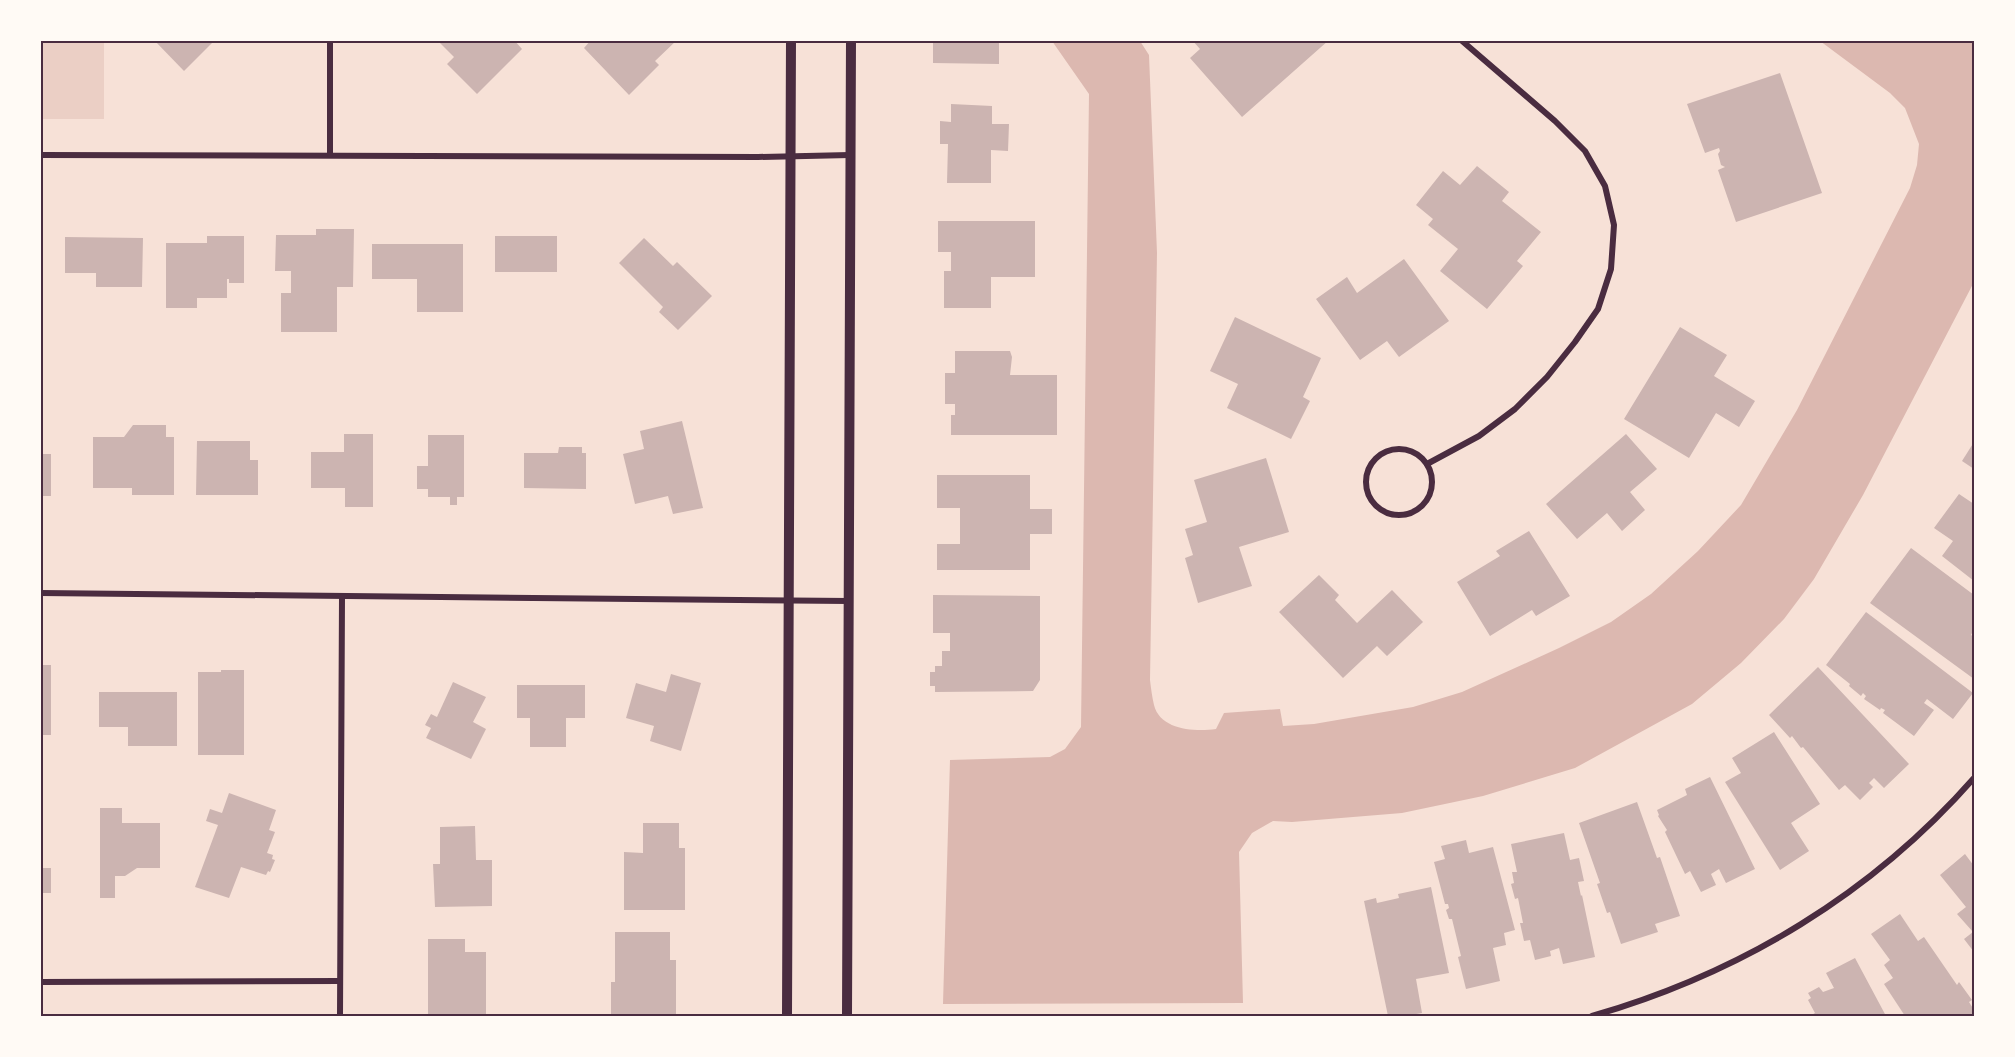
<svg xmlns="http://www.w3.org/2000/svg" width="2015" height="1057" viewBox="0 0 2015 1057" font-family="'Space Grotesk',sans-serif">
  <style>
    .green { fill: #ebcfc5 }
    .water { fill: #dcb8b0 }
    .building { fill: #ccb4b1 }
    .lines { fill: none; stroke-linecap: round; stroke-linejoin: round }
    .minor { stroke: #4a2c40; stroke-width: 6 }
    .tertiary { stroke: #4a2c40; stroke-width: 10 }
    .neatline { fill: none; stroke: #4a2c40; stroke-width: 2 }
  </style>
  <rect width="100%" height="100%" fill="#f7e1d7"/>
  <polygon class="green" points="41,40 104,41 104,119 41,119"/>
  <path class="water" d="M1052,41H1140L1149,55L1157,253L1150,680C1151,688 1152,697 1154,705C1160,730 1195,732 1216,729L1224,713L1280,709L1283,726L1314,724L1413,707L1462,692L1559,648L1611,622L1651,594L1698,551L1741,505L1797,410L1910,188L1917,165L1919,144L1905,108L1890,93L1820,41H1974V282L1863,495L1814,579L1784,619L1741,663L1692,704L1575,768L1483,796L1402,813L1292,822L1273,821L1252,833L1239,852L1243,1003L943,1004L950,760L1050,757L1065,749L1081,727L1089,94Z"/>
  <g class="building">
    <polygon points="154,40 215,40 184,71"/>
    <polygon points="437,40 514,40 522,49 477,94 447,64 454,57"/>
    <polygon points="591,40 677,40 655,61 659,65 629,95 584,48"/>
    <polygon points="937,40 999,40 999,64 933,63 933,43 937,43"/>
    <polygon points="1192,40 1329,40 1242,117 1190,58 1200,49"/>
    <polygon points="1780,73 1822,193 1736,222 1718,170 1725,167 1721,165 1718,154 1720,151 1719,148 1705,153 1687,104"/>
    <polygon points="951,104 992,106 992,124 1009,124 1008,151 991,150 991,183 947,183 948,144 940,144 940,121 951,122"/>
    <polygon points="1477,166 1509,192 1502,201 1541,232 1517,261 1523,266 1487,309 1440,271 1458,249 1428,225 1433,219 1416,205 1443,171 1460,185"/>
    <polygon points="938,221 1035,221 1035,277 991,277 991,308 944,308 944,271 951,271 951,252 938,252"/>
    <polygon points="316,229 354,229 353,287 337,287 337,332 281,332 281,293 291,293 291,271 275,271 276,235 316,235"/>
    <polygon points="207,236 244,236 244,283 229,283 229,279 227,279 227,298 197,298 197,308 166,308 166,243 207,243"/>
    <rect x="495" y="236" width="62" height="36"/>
    <polygon points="65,237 143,238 142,287 96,287 96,273 65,273"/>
    <polygon points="644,238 673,266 677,262 712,296 678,330 659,312 663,307 619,263"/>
    <polygon points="372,244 463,244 463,312 417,312 417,279 372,279"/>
    <polygon points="1404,259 1449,321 1399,357 1387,341 1360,360 1316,299 1347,277 1357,293"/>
    <polygon points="1235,317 1321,358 1303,397 1310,401 1291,439 1227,408 1238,384 1210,371"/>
    <polygon points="1680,327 1727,355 1714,376 1755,401 1739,427 1716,413 1689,458 1624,419"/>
    <polygon points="955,351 1010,351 1012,357 1010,375 1057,375 1057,435 951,435 951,415 955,415 955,404 945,404 945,373 955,373"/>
    <polygon points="682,421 703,508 673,514 668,496 635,504 623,454 644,449 640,431"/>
    <polygon points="133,425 166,425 166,437 174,437 174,495 132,495 132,488 93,488 93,437 124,437"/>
    <polygon points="344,434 373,434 373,507 345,507 345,488 311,488 311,452 344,452"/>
    <polygon points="1626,434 1657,469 1630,492 1645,510 1622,531 1607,513 1577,539 1546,504"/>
    <polygon points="428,435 464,435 464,497 457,497 457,505 450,505 450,497 428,497 428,489 417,489 417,466 428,466"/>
    <polygon points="197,441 250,441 250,460 258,460 258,495 196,495"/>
    <polygon points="1974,442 1974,469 1962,461"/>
    <polygon points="559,447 582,447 582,453 586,453 586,489 524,488 524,453 558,453"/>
    <rect x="40" y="454" width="11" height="42"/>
    <polygon points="1266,458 1289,532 1239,547 1252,586 1198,603 1185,558 1193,555 1185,529 1207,522 1194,480"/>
    <polygon points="937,475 1030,475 1030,509 1052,509 1052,534 1030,534 1030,570 937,570 937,544 960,544 960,508 937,508"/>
    <polygon points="1959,494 1974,504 1974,581 1942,556 1953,541 1934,528"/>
    <polygon points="1529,531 1570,596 1536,616 1532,610 1490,636 1457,582 1500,556 1496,551"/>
    <polygon points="1911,548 1974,595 1974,629 1971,635 1974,637 1974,679 1870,603"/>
    <polygon points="1319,575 1339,595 1335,600 1357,623 1392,590 1423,622 1387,656 1377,646 1343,678 1279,612"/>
    <polygon points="933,595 1040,596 1040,680 1033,691 935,692 935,686 930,686 930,672 935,672 935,666 942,666 942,651 950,651 950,633 933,633"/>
    <polygon points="1866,612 1973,693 1953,719 1927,699 1924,703 1934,710 1914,736 1883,713 1885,710 1881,708 1880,710 1864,699 1866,696 1863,693 1861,696 1849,686 1850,684 1826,665"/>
    <rect x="40" y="665" width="11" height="70"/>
    <polygon points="1818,667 1909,764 1884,788 1874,778 1869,783 1873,787 1860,800 1845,785 1839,790 1803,747 1801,748 1792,736 1790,738 1769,715"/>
    <polygon points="221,670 244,670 244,755 198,755 198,672 221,672"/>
    <polygon points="671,674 701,683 681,751 650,741 654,726 626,718 636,683 666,692"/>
    <polygon points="453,682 486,697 473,722 486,729 471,759 426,738 431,728 425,725 431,714 437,717"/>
    <polygon points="517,685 585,685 585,718 566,718 566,747 530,747 530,718 517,718"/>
    <polygon points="99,692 177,692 177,746 128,746 128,727 99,727"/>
    <polygon points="1774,732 1820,804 1791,823 1809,851 1780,870 1725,782 1741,773 1732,758"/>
    <polygon points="1710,777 1755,869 1726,883 1719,869 1711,874 1716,885 1701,892 1690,871 1685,874 1665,832 1667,830 1658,816 1659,815 1657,810 1687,795 1685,789"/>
    <polygon points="229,793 276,810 269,830 275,832 267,853 273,855 272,859 275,860 270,872 268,871 266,875 241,867 229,898 195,887 218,825 206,821 210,809 222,813"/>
    <polygon points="1637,802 1657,858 1660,857 1680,916 1655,924 1658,932 1621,944 1610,912 1607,913 1597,884 1600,883 1579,823"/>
    <polygon points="100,808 122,808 122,823 160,823 160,868 137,868 125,876 115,876 115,898 100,898"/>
    <polygon points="643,823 679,823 679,848 685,848 685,910 624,910 624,852 643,853"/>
    <polygon points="475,826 476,860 492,860 492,906 435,907 433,864 440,864 440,827"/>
    <polygon points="1564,833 1570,860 1579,858 1584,881 1578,882 1581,896 1582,895 1595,957 1563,964 1559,948 1550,951 1551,956 1535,960 1530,940 1524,941 1520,923 1523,923 1518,898 1515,899 1511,884 1514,883 1512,872 1517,872 1511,844"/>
    <polygon points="1466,840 1469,853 1493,847 1515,930 1504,933 1506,945 1493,948 1500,981 1466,989 1458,957 1461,956 1452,919 1449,919 1446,910 1449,908 1448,904 1445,904 1434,862 1445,859 1441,846"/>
    <polygon points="1965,854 1974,866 1974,952 1964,939 1973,932 1957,914 1966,907 1940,875"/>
    <rect x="40" y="868" width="11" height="25"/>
    <polygon points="1431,887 1449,973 1416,979 1422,1013 1405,1016 1388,1016 1364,901 1376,898 1377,903 1399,898 1398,894"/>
    <polygon points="1900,914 1918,941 1924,937 1957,985 1959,982 1972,1000 1969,1002 1974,1010 1974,1016 1905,1016 1884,984 1893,978 1884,965 1890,960 1871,934"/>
    <polygon points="615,932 670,932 670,960 676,960 676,1016 611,1016 611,982 615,982"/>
    <polygon points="428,939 465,939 465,952 486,952 486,1016 428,1016"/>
    <polygon points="1855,958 1886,1016 1810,1016 1815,1013 1808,1000 1811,998 1808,993 1819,987 1823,992 1834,988 1826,973"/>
  </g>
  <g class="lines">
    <g class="minor">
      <polyline points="40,155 758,157 850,155"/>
      <polyline points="330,155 330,40"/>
      <circle cx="1399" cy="482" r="33"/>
      <polyline points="1427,464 1479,436 1515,409 1547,377 1575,342 1598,309 1611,269 1614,225 1605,186 1585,151 1555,121 1461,40"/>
      <polyline points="40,593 849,601"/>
      <polyline points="40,982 340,981"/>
      <polyline points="340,1016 342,597"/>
      <path d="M1592,1016C1741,973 1872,894 1974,778"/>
    </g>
    <g class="tertiary">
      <polyline points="787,1016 791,40"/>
      <polyline points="847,1016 851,40"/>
    </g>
  </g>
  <rect width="2015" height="1057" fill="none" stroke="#fffaf5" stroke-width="84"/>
  <rect x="42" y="42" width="1931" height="973" class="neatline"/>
</svg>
